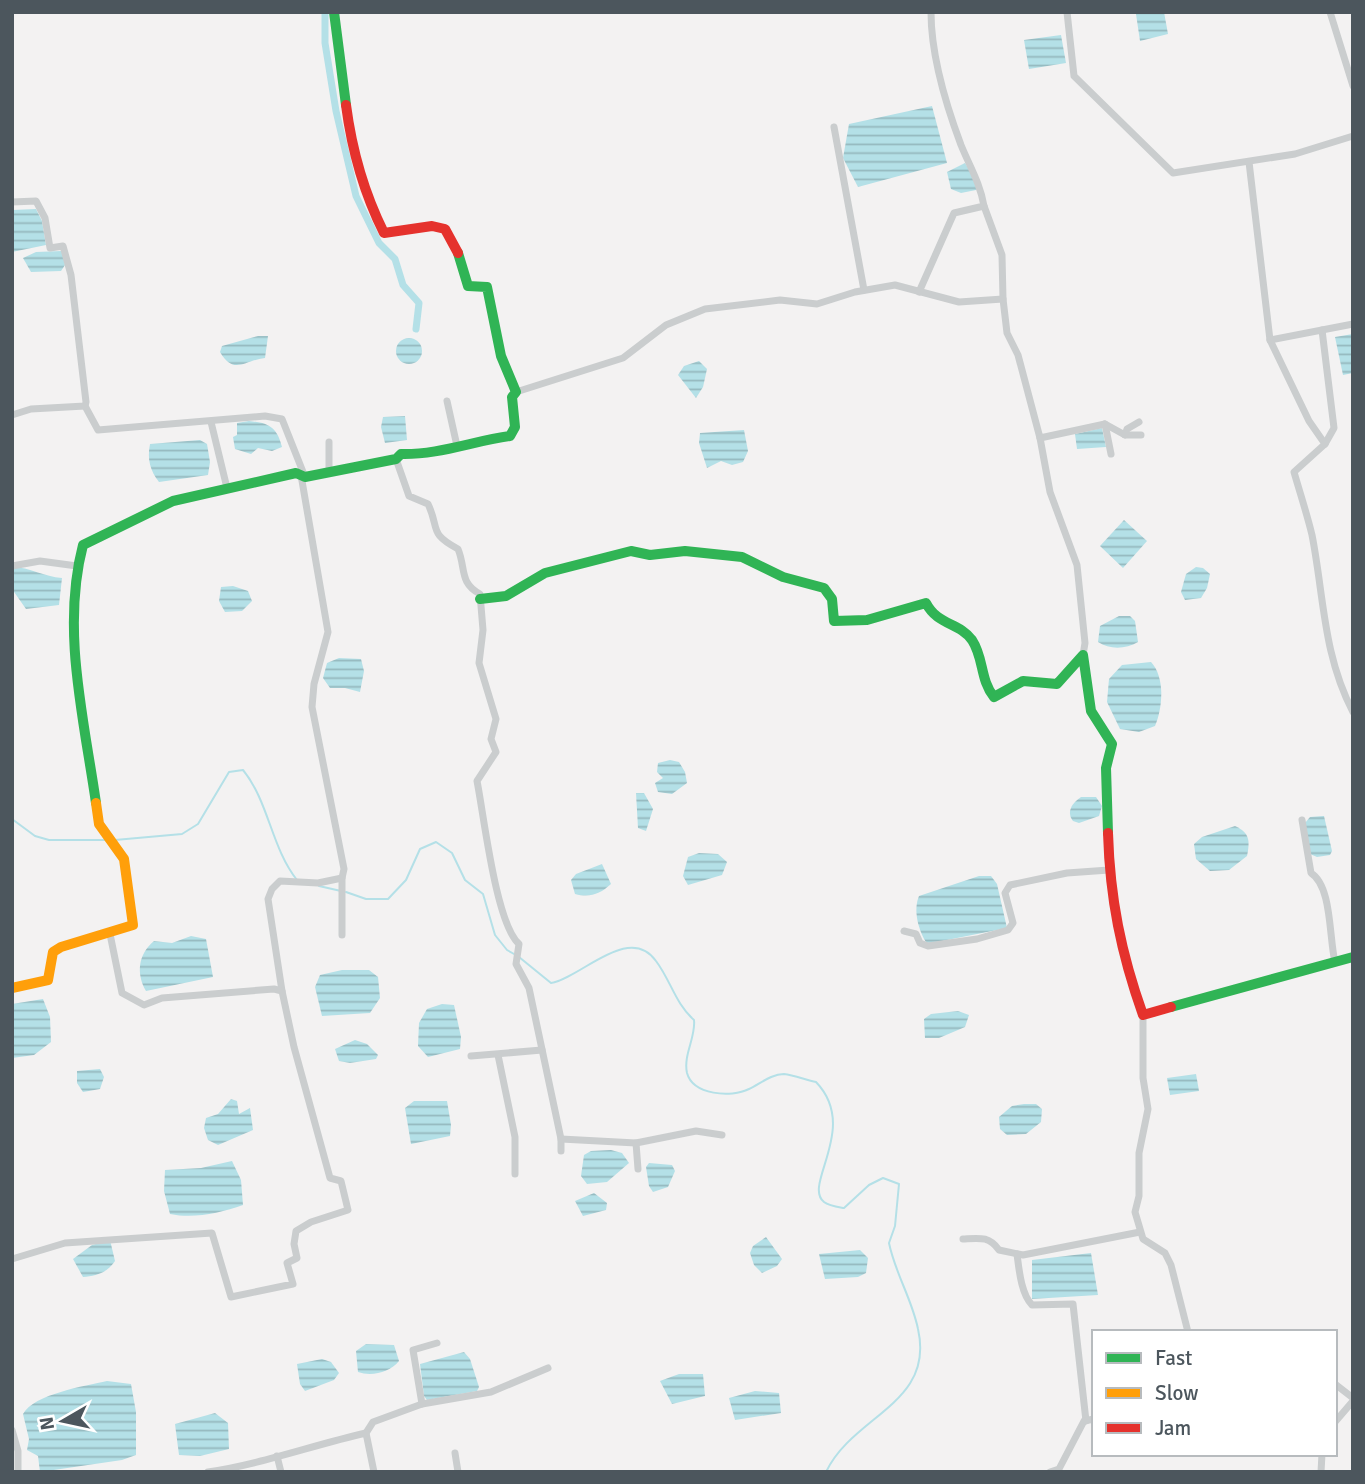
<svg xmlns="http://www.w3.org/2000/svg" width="1365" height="1484" viewBox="0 0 1365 1484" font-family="Signika,sans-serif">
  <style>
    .water { fill: url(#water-rules) }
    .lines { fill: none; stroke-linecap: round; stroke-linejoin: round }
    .stream { stroke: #b4e0e7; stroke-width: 2 }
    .canal { stroke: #b4e0e7; stroke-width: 7 }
    .street { stroke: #cacdce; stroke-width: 7 }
    .fast { stroke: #30b455; stroke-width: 10 }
    .slow { stroke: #ff9f0a; stroke-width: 10 }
    .jam { stroke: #e5322d; stroke-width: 10 }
  </style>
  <defs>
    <pattern id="water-rules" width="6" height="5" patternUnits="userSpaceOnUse" patternTransform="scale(1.75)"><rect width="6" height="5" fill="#b4e0e7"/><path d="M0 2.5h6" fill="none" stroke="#95b8be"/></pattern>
  </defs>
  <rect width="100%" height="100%" fill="#f3f2f2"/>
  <g class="water">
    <polygon points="1164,12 1168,34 1140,41 1136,14"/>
    <polygon points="1061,35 1066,63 1029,69 1024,40"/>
    <polygon points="932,106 947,163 858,187 843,158 849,124"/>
    <polygon points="965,163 978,184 976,190 961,193 951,189 947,172"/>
    <polygon points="36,209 42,221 46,245 12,252 12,210"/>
    <polygon points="62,251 65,265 61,271 31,272 23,258 36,252"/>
    <polygon points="1353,334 1353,373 1343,375 1335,337"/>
    <path d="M258,336H268L265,358C245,360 234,376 220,352L222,346Z"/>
    <circle cx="409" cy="351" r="13"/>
    <polygon points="699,361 707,369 703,387 696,398 678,375 684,366"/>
    <polygon points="405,416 407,440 385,443 381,427 383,417"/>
    <path d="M249,421C269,423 277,427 282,447L272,451L258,448L251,454L235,449L233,437L237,435V423Z"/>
    <polygon points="1102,428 1106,447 1077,449 1075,434"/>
    <polygon points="744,430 748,451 743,462 732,465 721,461 707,468 699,443 700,433"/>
    <path d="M200,440L207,444L210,462L208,475L159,482C150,471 147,459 150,444Z"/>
    <polygon points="1124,520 1147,541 1123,568 1100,546"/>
    <path d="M12,567C30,567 44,577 62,578L59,605L26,609L12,589Z"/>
    <polygon points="1203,568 1210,574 1207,588 1201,598 1185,600 1181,592 1186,574 1196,567"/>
    <polygon points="233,586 248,591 252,601 242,611 225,612 219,601 221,587"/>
    <path d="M1119,616H1130L1135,621L1138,642C1126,649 1110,650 1098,642L1100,626Z"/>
    <polygon points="339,658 361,659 364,671 360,692 345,688 330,688 323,678 327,663"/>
    <path d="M1151,662C1165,677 1163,707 1155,726L1139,732L1120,729L1107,702L1109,679L1122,665Z"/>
    <polygon points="670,760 679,762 685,772 687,783 672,794 658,792 655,783 663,778 657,772 658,763"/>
    <polygon points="636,793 644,793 653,809 646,831 638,828"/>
    <path d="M1081,797H1096L1102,806L1099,816L1079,823L1073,821C1066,812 1072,803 1081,797Z"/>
    <polygon points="1324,816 1332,851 1330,855 1317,857 1310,854 1305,823 1310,817"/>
    <path d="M1235,826C1250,833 1250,841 1247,856L1229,870L1210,871L1196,859L1194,844L1202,837Z"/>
    <polygon points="699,853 718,854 727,862 722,875 688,885 683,876 688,857"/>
    <path d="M602,864L611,884C600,894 590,898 575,894L571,880L576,874Z"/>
    <path d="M979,876H991L997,884L1007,928L927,944C918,930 913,910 919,896Z"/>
    <path d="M191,936L206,939L213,977L146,991C136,974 138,954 154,941L172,943Z"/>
    <polygon points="342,970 369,970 378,977 380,998 370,1013 322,1016 315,987 320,975"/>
    <polygon points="43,999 50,1017 51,1042 34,1055 12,1058 12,1004"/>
    <polygon points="442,1004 454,1005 461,1037 460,1049 428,1057 418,1046 419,1023 427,1009"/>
    <polygon points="958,1011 969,1015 965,1027 939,1038 925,1038 924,1019 931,1014"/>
    <polygon points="355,1040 367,1044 378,1055 376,1059 350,1063 339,1061 335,1049"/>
    <polygon points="100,1069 104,1077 100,1089 83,1092 77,1083 77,1071"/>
    <polygon points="1196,1074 1199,1091 1170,1095 1167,1078"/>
    <polygon points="231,1099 237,1101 239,1114 250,1108 253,1130 218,1145 208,1140 204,1128 206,1118 218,1114"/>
    <polygon points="414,1101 447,1101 451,1125 450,1136 411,1144 405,1108"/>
    <polygon points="1024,1104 1036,1104 1042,1109 1041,1122 1026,1134 1007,1135 1000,1129 999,1117 1012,1106"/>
    <polygon points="611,1150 622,1153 629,1163 607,1182 587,1184 581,1176 584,1155 591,1151"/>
    <path d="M232,1161L241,1180L243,1205C220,1213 194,1219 170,1214L164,1191L165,1170L201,1168Z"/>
    <polygon points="649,1163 672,1165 675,1171 668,1187 653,1192 649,1186 646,1167"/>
    <polygon points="594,1193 607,1203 606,1210 583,1216 575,1201"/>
    <polygon points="766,1237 782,1259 777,1266 762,1273 754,1265 750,1253 753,1246"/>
    <path d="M110,1240L115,1261C107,1273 96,1276 83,1277L73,1259L92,1245Z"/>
    <polygon points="860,1250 868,1258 866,1273 858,1277 825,1279 819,1254"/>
    <polygon points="1091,1253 1098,1295 1032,1299 1032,1260"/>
    <path d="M366,1344L394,1345L399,1361C390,1372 372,1377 358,1372L356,1351Z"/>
    <polygon points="464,1352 470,1359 479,1387 477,1391 427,1400 424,1396 420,1364"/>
    <polygon points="322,1359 331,1362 339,1373 334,1380 305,1391 300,1384 297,1364"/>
    <polygon points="679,1374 703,1374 705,1396 672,1404 660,1381"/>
    <path d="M107,1381L131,1384L136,1412V1455L122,1460L40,1472L38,1456L27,1450L29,1439L23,1414C34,1394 85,1386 107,1381Z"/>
    <polygon points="755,1391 779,1393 781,1413 735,1420 729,1398"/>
    <polygon points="215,1413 228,1423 229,1449 200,1456 179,1455 175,1424"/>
  </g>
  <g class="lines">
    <g class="stream">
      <polyline points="12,819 35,836 49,840 106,840"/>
      <path d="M115,840L182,834L198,824L229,772L243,770C269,802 271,847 297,880"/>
      <polyline points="319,886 341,891"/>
      <polyline points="346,892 366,899 388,899 406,880 420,849 436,842 452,853 465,880 483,894 495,935 507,950 514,954"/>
      <path d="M519,957L551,983C581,978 629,923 656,961C671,981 675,1003 694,1020C696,1037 683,1055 687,1073C693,1095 731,1098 749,1089C760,1084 771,1074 784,1074C794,1075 806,1080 816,1082C860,1128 802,1185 824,1202C829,1206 838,1207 844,1208L869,1185L883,1178L899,1184L895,1226L889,1243C895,1273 912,1299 918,1329C935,1404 853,1415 826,1472"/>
    </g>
    <polyline class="canal" points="325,12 325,43 336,111 356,196 379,243 395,259 403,285 419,303 416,329"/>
    <g class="street">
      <polyline points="1067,12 1074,76 1173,173 1295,154 1353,136"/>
      <polyline points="1330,12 1353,86"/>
      <polyline points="834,127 864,290"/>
      <path d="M1249,162L1270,340L1309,421L1325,444L1294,472C1300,493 1307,514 1312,535C1324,596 1323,655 1353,712"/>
      <polyline points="12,202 36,201 45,218 50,248 63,246 71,275 86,402 85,406 31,409 12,415"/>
      <polyline points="984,206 1002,255 1003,299"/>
      <path d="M919,292L954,213L984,206C980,183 970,167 961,145C946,105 931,55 931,12"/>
      <polyline points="1322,330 1334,428 1325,444"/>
      <polyline points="1270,340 1353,324"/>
      <polyline points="516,392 623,358 666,325 705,309 780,300 817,304 855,292 895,285 959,302 1003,299 1007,333 1018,355 1040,438 1105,424 1111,454"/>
      <polyline points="447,401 457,446"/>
      <polyline points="85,406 98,430 265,416 282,419 305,477"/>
      <polyline points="211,422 227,488"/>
      <polyline points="1105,424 1125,435 1141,435"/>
      <polyline points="1125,435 1127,429 1139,422"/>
      <polyline points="1040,438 1050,492 1077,565 1085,643 1083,655"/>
      <polyline points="329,442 329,469"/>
      <path d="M396,459L409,496L428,504C440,529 428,533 458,549C466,568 459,583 480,594L483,630L479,663L496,719L491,739L496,752L477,781C484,816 496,924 519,944L516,964L529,988L561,1139V1151"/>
      <polyline points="12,566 40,561 77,566"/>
      <path d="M1302,820L1311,873C1332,886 1329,938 1335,962"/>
      <polyline points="904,931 916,934 920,943 928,946 977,939 1008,930 1013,923 1005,893 1010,885 1067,873 1109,870"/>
      <polyline points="342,935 342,878"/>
      <polyline points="282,991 268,899 272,889 280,881 318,883 342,878 344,869 312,707 314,684 328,632 301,475"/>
      <polyline points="1143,1015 1143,1078 1148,1109 1139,1153 1139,1196 1135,1212 1143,1239 1165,1253 1171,1265 1188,1332"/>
      <polyline points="498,1055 515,1137 515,1174"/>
      <polyline points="471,1056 542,1050"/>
      <polyline points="561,1139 636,1143 696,1131 722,1135"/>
      <polyline points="636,1143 638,1169"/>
      <path d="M963,1239C980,1238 989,1236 999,1250L1023,1255L1140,1232"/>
      <path d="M1017,1254C1019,1269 1021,1294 1032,1305L1073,1304L1086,1421"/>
      <polyline points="12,1259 65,1243 212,1233 231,1297 293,1284 287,1263 297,1258 294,1244 296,1231 311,1222 348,1210 341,1181 330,1178 294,1047 282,991 274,989 162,998 144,1005 122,993 110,934"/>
      <polyline points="1335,1384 1353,1398"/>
      <polyline points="422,1404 491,1392 548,1368"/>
      <polyline points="1335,1422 1353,1401"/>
      <polyline points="12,1430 18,1451 18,1472"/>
      <polyline points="366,1433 373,1422 422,1404 413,1350 437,1343"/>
      <polyline points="455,1453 458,1472"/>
      <polyline points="277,1456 281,1472"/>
      <path d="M208,1472C262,1464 313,1445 366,1433L374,1472"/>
      <polyline points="1050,1472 1059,1469 1084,1421 1094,1419"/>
      <polyline points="1321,1472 1322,1454"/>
    </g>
    <g class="fast">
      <polyline points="334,12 346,105"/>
      <path d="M480,599L506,596L545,573L631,551L650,555L685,551L742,557L783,577L824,588L832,599L834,621L867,620L926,603C938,626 959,622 972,640C984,658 980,680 994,697L1023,681L1057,684L1083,655L1091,711L1112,744L1106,768L1108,833"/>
      <path d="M96,803C84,719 61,629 83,545L173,501L296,473L305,477L396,459L401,454C438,455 473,441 510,436L515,427L512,397L516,392L501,356L487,287L468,286L458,253"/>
      <polyline points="1171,1007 1353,957"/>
    </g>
    <polyline class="slow" points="12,988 48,980 53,952 61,947 133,925 124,859 99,824 96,803"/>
    <g class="jam">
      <path d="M346,105C352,151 363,191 384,233L432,226L445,229L458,253"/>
      <path d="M1108,833C1110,899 1121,953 1143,1015L1171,1007"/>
    </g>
  </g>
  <rect width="1365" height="1484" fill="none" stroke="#4c565d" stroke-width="28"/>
  <rect x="1092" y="1330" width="245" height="126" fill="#ffffff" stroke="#b7bbbe" stroke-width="2"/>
  <rect x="1106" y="1353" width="35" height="10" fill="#30b455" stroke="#b7bbbe" stroke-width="2"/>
  <text x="1155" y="1365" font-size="21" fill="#4c565d">Fast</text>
  <rect x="1106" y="1388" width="35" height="10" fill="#ff9f0a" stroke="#b7bbbe" stroke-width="2"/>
  <text x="1155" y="1400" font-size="21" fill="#4c565d">Slow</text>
  <rect x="1106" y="1423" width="35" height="10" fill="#e5322d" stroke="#b7bbbe" stroke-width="2"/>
  <text x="1155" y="1435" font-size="21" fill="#4c565d">Jam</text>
  <g transform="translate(63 1421) rotate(261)" stroke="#ffffff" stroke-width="5" paint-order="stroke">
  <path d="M0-5L12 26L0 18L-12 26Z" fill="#4c565d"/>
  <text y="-10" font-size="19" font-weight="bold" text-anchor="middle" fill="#4c565d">N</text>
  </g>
</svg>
